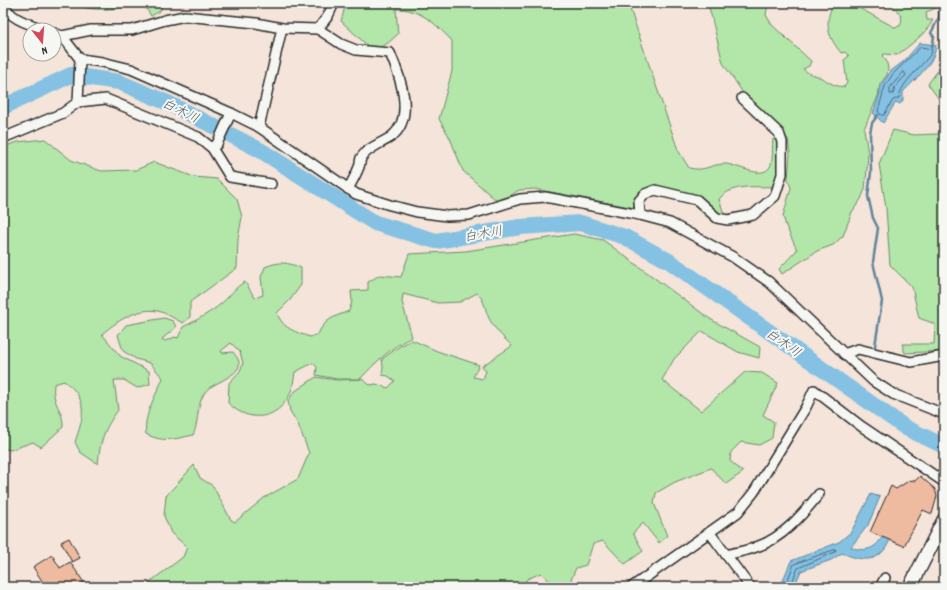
<svg xmlns="http://www.w3.org/2000/svg" width="947" height="590" viewBox="0 0 947 590" font-family="Dekko,'Klee One',sans-serif">
  <style>
    .green { fill: #b2e7a9; stroke: #6e896a }
    .water { fill: #84c1e3; stroke: #608599 }
    .lines { fill: none; stroke-linecap: round; stroke-linejoin: round }
    .shore { stroke: #4f6775; stroke-width: 1 }
    .stream { stroke: #608599; stroke-width: 2.5 }
    .river { stroke: #84c1e3; stroke-width: 16 }
    .building { fill: #eebba0; stroke: #2b2b2b }
    .street-casing { stroke: #2b2b2b; stroke-width: 12 }
    .secondary-casing { stroke: #2b2b2b; stroke-width: 16 }
    .street { stroke: #f6f6f2; stroke-width: 9 }
    .secondary { stroke: #f6f6f2; stroke-width: 13 }
    .labels { text-anchor: middle; stroke-width: 4; stroke-linejoin: round; paint-order: stroke }
    .water-label { font-size: 13px; font-style: italic; fill: #465862; stroke: #f6f6f2 }
  </style>
  <rect width="100%" height="100%" fill="#f4e4d9"/>
  <filter id="ink" filterUnits="userSpaceOnUse"><feTurbulence type="fractalNoise" baseFrequency=".025" numOctaves="2"/><feDisplacementMap in="SourceGraphic" scale="8" xChannelSelector="R" yChannelSelector="G"/><feConvolveMatrix kernelMatrix="1 2 1 2 8 2 1 2 1" color-interpolation-filters="sRGB"/></filter>
  <g filter="url(#ink)">
    <g class="green">
      <path d="M73,3H163L160,11L151,16L146,8L138,4C119,9 91,13 73,3Z"/>
      <path d="M346,3H628L678,150L689,168C706,172 710,164 725,164C738,164 769,185 772,160C773,153 772,146 773,139L780,141L781,186C760,189 735,181 719,199L725,217L716,215L703,202L654,188L635,208L535,189L519,190L510,196L496,200L463,171L450,138L439,119L452,71V41C437,25 420,8 396,9L398,34L388,43L375,50L370,48L341,21Z"/>
      <path d="M708,3H768L766,15L772,25L811,61L809,66L803,69C809,74 811,74 817,76C828,80 831,86 844,87L847,83L844,60L849,56L845,52L841,53C830,39 824,27 831,9L840,3H850L894,27L900,26C905,15 897,11 890,3H944V5L926,12L927,20H933C925,35 910,45 897,55L884,54L882,56L886,60L888,68L887,75L880,84L878,96L864,129L868,153L867,169L865,189L861,199L852,212L843,236L833,245L817,251L782,274L779,269L797,250L786,226L783,216L791,188L788,179L790,154L788,139L745,96L723,63Z"/>
      <polygon points="944,62 944,106 928,84"/>
      <polygon points="944,126 944,351 905,353 902,344 934,344 935,324 919,318 912,287 890,265 886,208 879,164 893,130 914,135 938,134"/>
      <path d="M45,139L71,160L101,171L136,170L154,162L194,177L217,179L237,199L242,217L238,239L237,268L190,302V317L183,323C175,319 166,313 158,311C137,307 116,322 102,334L120,356L149,371L150,384L137,388L124,380H114L118,410C104,429 100,441 98,464L80,452L75,442C84,416 89,399 64,381L54,384C51,405 64,409 63,427L41,447L33,442L10,450L3,448L5,440H3V147L18,142Z"/>
      <path d="M574,234L603,240L710,319L760,347L759,358L738,352L702,331L674,359L662,380L701,411L745,372L762,373L778,383L763,415L774,422L772,438L759,445L741,442L731,452L730,461L743,472L726,484L711,468L675,482L656,493L654,503L667,536L659,543L643,523L633,533L643,551L625,564L603,541L593,544L586,565L576,568L571,580L563,587H556L541,573L527,579L521,587H146V585L183,557L187,547L171,533L164,516L166,496L194,465L200,478L213,486L231,520L235,522L264,498L298,479L309,453L298,424L290,411L288,401L294,392L316,377L337,380L362,379L370,385L376,384L388,388L395,381L388,376L382,375L383,367L382,359L400,346L412,340L437,351L479,365L473,377L483,379L486,371L482,366L512,346C503,337 493,328 488,316C484,306 485,301 477,293L460,302L438,303L403,294L402,302L412,337C391,347 376,362 360,379H337L316,375L317,367L313,363L295,372C294,379 293,387 290,394C277,421 248,423 228,403L229,383L240,371L243,363L240,352L231,343L221,351L222,353L233,352C236,356 240,360 239,366C237,375 216,383 209,388C195,400 200,421 193,435C175,439 163,443 146,434C143,415 156,396 163,378L150,363L136,359L123,351L118,335L126,325L164,318L173,321L176,327L162,339L165,341L175,337L178,338L183,327C197,320 210,313 222,303C231,295 235,287 245,282L255,298L263,295L261,277L265,267C280,261 287,262 301,268V285L290,300L277,313C282,328 295,332 310,337L318,334C325,319 334,317 349,311L352,301L351,291L368,290V282L380,275L401,277L409,254L466,251Z"/>
    </g>
    <g class="water">
      <path d="M920,43L936,45C935,64 915,79 903,92V100L900,104L896,102L883,123L873,113L879,96L881,85L891,71L904,61Z"/>
      <path d="M871,494L880,497L868,525L851,547C864,552 875,550 882,537L890,540C879,565 862,561 842,553L831,560L801,571L794,587H780L791,561L839,542L851,532Z"/>
    </g>
    <g class="lines">
      <g class="shore">
        <path d="M921,47L931,49L932,52C923,66 900,83 899,98L893,100L884,115H881L878,111L885,86L893,74Z"/>
        <polygon points="904,72 906,75 895,87 893,94 890,94 890,88"/>
        <polyline points="785,587 794,564 836,549 835,552 798,568 790,587"/>
      </g>
      <g class="stream">
        <polyline points="932,47 934,37 931,33 939,17 939,10"/>
        <polyline points="875,346 882,301 873,262 878,228 873,218 868,196 871,172 870,133 872,123 878,115"/>
      </g>
      <polyline class="river" points="3,107 71,75 119,82 168,103 260,150 375,223 436,241 520,227 581,223 625,237 669,261 906,428 944,446"/>
    </g>
    <g class="building">
      <polygon points="920,476 935,489 937,496 932,514 923,510 904,546 870,532 891,486 896,489 910,480 915,481"/>
      <polygon points="69,538 80,558 72,562 61,542"/>
      <polygon points="52,555 60,568 70,562 87,587 46,587 33,567"/>
    </g>
    <g class="lines">
      <defs>
        <g id="street">
          <path d="M3,3C10,20 30,24 46,30"/>
          <polyline points="318,29 328,16 334,3"/>
          <path d="M54,33L62,36L91,30H132L165,20L185,16L256,23L282,28L318,29L341,44L356,50L390,53C400,76 416,118 391,137C382,143 367,148 361,158C360,161 360,164 359,167C356,175 352,182 348,189"/>
          <polyline points="62,36 80,59 78,102"/>
          <polyline points="80,59 102,62 131,69 231,113 259,127 356,194 390,205 417,212 447,216 469,215 520,199 545,197 640,215 670,223 733,257 769,282 873,381 893,394 944,414"/>
          <polyline points="259,127 282,28"/>
          <polyline points="3,138 63,113 78,102 106,99 198,137 212,148 230,177 271,184"/>
          <polyline points="212,148 217,144 231,113"/>
          <polyline points="640,215 639,201 645,194 655,190 697,200 717,218 728,220 753,215 775,196 782,174 782,142 779,133 742,98"/>
          <polyline points="844,354 858,349 911,362 944,356"/>
          <polyline points="710,533 750,587"/>
          <path d="M726,555C736,552 747,551 756,547C782,539 803,514 819,494"/>
          <polyline points="632,587 738,512 754,492 806,407 814,390 861,426 944,482"/>
          <polyline points="880,587 885,578"/>
        </g>
        <polyline id="secondary" points="910,587 944,520"/>
      </defs>
      <use href="#street" class="street-casing"/>
      <use href="#secondary" class="secondary-casing"/>
      <use href="#street" class="street"/>
      <use href="#secondary" class="secondary"/>
    </g>
  </g>
  <g class="labels">
    <g class="water-label">
      <text transform="translate(181 110) rotate(26)" y="5">白木川</text>
      <text transform="translate(483 233) rotate(-10)" y="5">白木川</text>
      <text transform="translate(784 342) rotate(35)" y="5">白木川</text>
    </g>
  </g>
  <rect width="947" height="590" fill="none" stroke="#f6f6f2" stroke-width="16"/>
  <rect x="8" y="8" width="931" height="574" fill="none" stroke="#2b2b2b" stroke-width="1.5" filter="url(#ink)"/>
  <g transform="translate(42 42) rotate(163)"><circle r="19" fill="#f6f6f2" stroke="#a5a5a2"/>
  <path d="M0-3L7 15L0 10L-7 15Z" fill="#d1495b"/>
  <text y="-6" font-size="11" font-weight="bold" text-anchor="middle" fill="#2b2b2b">N</text>
  </g>
</svg>
